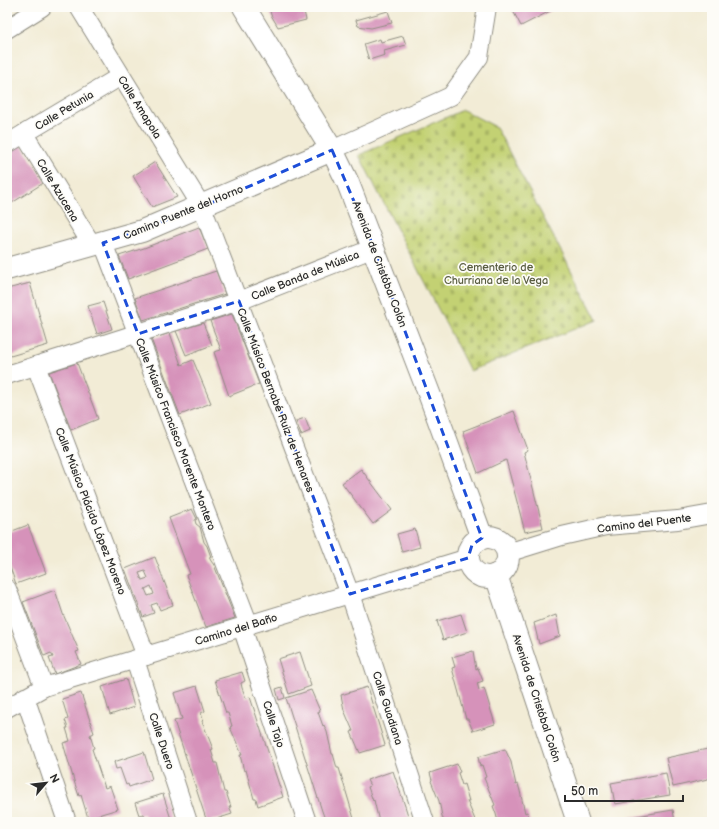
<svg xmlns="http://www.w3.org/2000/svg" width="719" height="829" viewBox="0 0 719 829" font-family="'Balsamiq Sans',sans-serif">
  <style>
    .cemetery { fill: url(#cemetery-stones); stroke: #777e4f }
    .building { fill: #d692ba; fill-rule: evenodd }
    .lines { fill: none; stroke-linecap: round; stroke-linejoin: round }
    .minor-casing { stroke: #8e8c80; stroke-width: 20 }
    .tertiary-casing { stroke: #8e8c80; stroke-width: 24 }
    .secondary-casing { stroke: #8e8c80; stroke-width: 24 }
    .minor { stroke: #fff; stroke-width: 18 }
    .tertiary { stroke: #fff; stroke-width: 22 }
    .secondary { stroke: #fff; stroke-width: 22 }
    .marked { fill: none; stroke: #1d4ed8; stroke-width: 3; stroke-dasharray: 8 5; stroke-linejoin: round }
    .labels { text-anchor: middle; stroke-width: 3.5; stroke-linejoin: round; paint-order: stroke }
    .street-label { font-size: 11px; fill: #2b2b2b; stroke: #fdfcf7 }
    .park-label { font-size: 11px; fill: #595d41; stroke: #fdfcf7 }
  </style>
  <defs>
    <pattern id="cemetery-stones" width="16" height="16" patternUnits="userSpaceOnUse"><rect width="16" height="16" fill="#c3d173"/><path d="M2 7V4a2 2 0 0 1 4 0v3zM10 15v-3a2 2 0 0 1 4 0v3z" fill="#a8b464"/></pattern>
  </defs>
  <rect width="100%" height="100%" fill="#fdfcf7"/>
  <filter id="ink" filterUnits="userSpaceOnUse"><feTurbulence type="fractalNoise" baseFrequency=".025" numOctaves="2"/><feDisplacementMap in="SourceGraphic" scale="8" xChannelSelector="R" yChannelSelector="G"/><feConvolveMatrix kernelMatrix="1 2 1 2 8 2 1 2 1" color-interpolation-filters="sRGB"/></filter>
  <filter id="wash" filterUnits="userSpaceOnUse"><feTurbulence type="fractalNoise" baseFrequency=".012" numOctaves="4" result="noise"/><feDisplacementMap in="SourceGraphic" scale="16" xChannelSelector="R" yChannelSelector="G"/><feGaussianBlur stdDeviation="0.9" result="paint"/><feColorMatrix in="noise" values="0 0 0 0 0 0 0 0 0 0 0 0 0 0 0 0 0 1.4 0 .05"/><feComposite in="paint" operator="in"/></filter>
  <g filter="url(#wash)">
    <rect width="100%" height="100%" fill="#f2ecd6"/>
    <polygon class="cemetery" points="463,110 496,127 597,320 470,371 359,155"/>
    <g id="blocks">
      <g class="building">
        <polygon points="269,7 303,7 306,20 278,27 271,15"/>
        <polygon points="515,7 558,7 521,26 512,9"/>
        <polygon points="388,11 392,23 371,28 358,26 356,20"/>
        <polygon points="403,36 406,45 384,51 385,55 369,60 364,44 380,39 381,42"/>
        <polygon points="21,144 45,182 7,206 7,152"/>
        <polygon points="155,162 177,197 152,207 133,176"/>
        <polygon points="199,227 208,249 128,279 119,256 144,248"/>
        <polygon points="216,271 225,294 143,320 135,298"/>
        <polygon points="30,283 48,345 7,357 7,289"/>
        <polygon points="103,302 112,329 97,334 88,306"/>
        <polygon points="232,314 259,384 229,396 214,352 221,350 210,321"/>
        <polygon points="203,323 212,345 186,355 176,331"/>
        <polygon points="170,333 181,365 193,360 211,403 180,415 151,339"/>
        <polygon points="77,363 98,419 71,430 49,372"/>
        <polygon points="514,411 528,450 524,452 543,528 525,532 506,460 478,473 463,431"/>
        <polygon points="305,418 310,431 301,435 296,421"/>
        <polygon points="361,469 392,510 373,524 342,483"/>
        <polygon points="192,509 197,519 195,520 196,524 200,527 204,542 207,546 211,557 209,557 211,561 214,565 235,618 206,627 186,575 190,574 169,518"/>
        <polygon points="28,525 46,573 16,584 7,559 7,533"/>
        <polygon points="415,529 420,547 402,552 397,534"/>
        <path d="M155,557L173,605L160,610L157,603L151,605L154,613L143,617L125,569ZM145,571L148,578L142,580L139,573ZM151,586L154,594L148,596L145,589Z"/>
        <polygon points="55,590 63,614 79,651 76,652 81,664 55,674 49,658 53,657 51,653 44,656 23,602"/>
        <polygon points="461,614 467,632 443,640 437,621"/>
        <polygon points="556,615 560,636 539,644 534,623"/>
        <polygon points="473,651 476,669 478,668 483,681 477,683 479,690 484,688 495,724 473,731 468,719 466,719 452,668 455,667 452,657"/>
        <polygon points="300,652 311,686 289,694 278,659"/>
        <polygon points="242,672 245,681 241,683 242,688 246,698 250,697 283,797 258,806 256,799 254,799 246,770 244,771 240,755 242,755 230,727 232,726 228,713 226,713 215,680"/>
        <polygon points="126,679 134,707 110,715 102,687"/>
        <polygon points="197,686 205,711 201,713 203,720 202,721 213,749 211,750 215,763 217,763 224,792 226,792 231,807 229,807 232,814 207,822 174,721 182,719 174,693"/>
        <polygon points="282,687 285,698 279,700 276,689"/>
        <polygon points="367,687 385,745 360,753 351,732 353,731 344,710 341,695"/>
        <polygon points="311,690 320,711 318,712 323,726 324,725 327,732 332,754 333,754 337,768 339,768 355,822 326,822 322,811 286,698"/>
        <polygon points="81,693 94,733 90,735 94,748 92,749 105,788 110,786 118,809 88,818 81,795 79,796 75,784 63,743 70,741 66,728 68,728 65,720 68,719 62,699"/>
        <polygon points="712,748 712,778 673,787 666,758"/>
        <polygon points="505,749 511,762 516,785 518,784 520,791 525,813 527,812 530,822 498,822 496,814 493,806 495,805 484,778 486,777 482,765 480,766 478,757"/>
        <polygon points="144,752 152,779 129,787 128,784 126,785 120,768 116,769 114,762"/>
        <polygon points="457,764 460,772 458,773 462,785 464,784 469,801 467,801 476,822 444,822 442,816 439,801 431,781 432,780 430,773"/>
        <polygon points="393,771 405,806 410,822 379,822 374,800 373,801 368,787 370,786 367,780"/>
        <polygon points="666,773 670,795 615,804 611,783"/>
        <polygon points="163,794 172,822 146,822 144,814 139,815 135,803"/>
        <polygon points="673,810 675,822 625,822 625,818"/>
      </g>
    </g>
  </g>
  <g filter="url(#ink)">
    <use href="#blocks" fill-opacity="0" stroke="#8e8c80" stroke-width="1"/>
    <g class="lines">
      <defs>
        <g id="minor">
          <polyline points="79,7 202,207 350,594 425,822"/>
          <polyline points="7,29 42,7"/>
          <polyline points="24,134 92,245"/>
          <polyline points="7,144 121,76"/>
          <polyline points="332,150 451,96 479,57 487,7"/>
          <polyline points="103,243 249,625"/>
          <polyline points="36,366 146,656"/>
          <polyline points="7,375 239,301 374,248"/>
          <polyline points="507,553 562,536 606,526 678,520 712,514"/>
          <polyline points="7,589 44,687"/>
          <polyline points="242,627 307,822"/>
          <polyline points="135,660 188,822"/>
          <polyline points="25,697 67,822"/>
          <polyline points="7,708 44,687 468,558"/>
        </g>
        <polyline id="tertiary" points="7,269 142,231 332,150"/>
        <g id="secondary">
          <polyline points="244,7 332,150 348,183 430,396 482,538"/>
          <circle cx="488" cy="557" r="20"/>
          <polyline points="496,575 578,822"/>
        </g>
      </defs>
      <use href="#minor" class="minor-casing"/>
      <use href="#tertiary" class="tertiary-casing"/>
      <use href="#secondary" class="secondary-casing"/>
      <use href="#minor" class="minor"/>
      <use href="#tertiary" class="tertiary"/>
      <use href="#secondary" class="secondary"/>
    </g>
  </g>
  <path class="marked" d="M332,150L374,248L482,538L472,545L468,558L350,594L239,301L138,334L103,243L202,207Z"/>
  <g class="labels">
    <g class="street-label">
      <text transform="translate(140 107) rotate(58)" y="4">Calle Amapola</text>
      <text transform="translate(64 110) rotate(-31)" y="4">Calle Petunia</text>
      <text transform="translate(58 190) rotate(59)" y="4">Calle Azucena</text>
      <text transform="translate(183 212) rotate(-22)" y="4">Camino Puente del Horno</text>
      <text transform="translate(380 264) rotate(69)" y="4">Avenida de Cristóbal Colón</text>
      <text transform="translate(305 275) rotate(-22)" y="4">Calle Banda de Música</text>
      <text transform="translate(276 400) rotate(69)" y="4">Calle Músico Bernabé Ruiz de Henares</text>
      <text transform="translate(176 434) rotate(69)" y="4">Calle Músico Francisco Morente Montero</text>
      <text transform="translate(91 511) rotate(69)" y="4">Calle Músico Plácido López Moreno</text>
      <text transform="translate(644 523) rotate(-7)" y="4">Camino del Puente</text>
      <text transform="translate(236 629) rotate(-17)" y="4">Camino del Baño</text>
      <text transform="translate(537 698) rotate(72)" y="4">Avenida de Cristóbal Colón</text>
      <text transform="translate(388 708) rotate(72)" y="4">Calle Guadiana</text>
      <text transform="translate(274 724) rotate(72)" y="4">Calle Tajo</text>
      <text transform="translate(162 741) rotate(72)" y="4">Calle Duero</text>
    </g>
    <g class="park-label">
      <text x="496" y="271">Cementerio de<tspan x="496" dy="13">Churriana de la Vega</tspan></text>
    </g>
  </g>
  <rect width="719" height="829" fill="none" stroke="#fdfcf7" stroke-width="24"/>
  <g transform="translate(46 783) rotate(62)" stroke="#fdfcf7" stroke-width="3" paint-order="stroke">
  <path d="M0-3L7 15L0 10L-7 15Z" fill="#2b2b2b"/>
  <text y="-6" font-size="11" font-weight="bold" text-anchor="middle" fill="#2b2b2b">N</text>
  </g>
  <path d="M565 795v6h118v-6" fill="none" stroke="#2b2b2b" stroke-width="2"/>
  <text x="571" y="795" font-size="12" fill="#2b2b2b" stroke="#fdfcf7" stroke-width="3" paint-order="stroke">50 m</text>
</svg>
